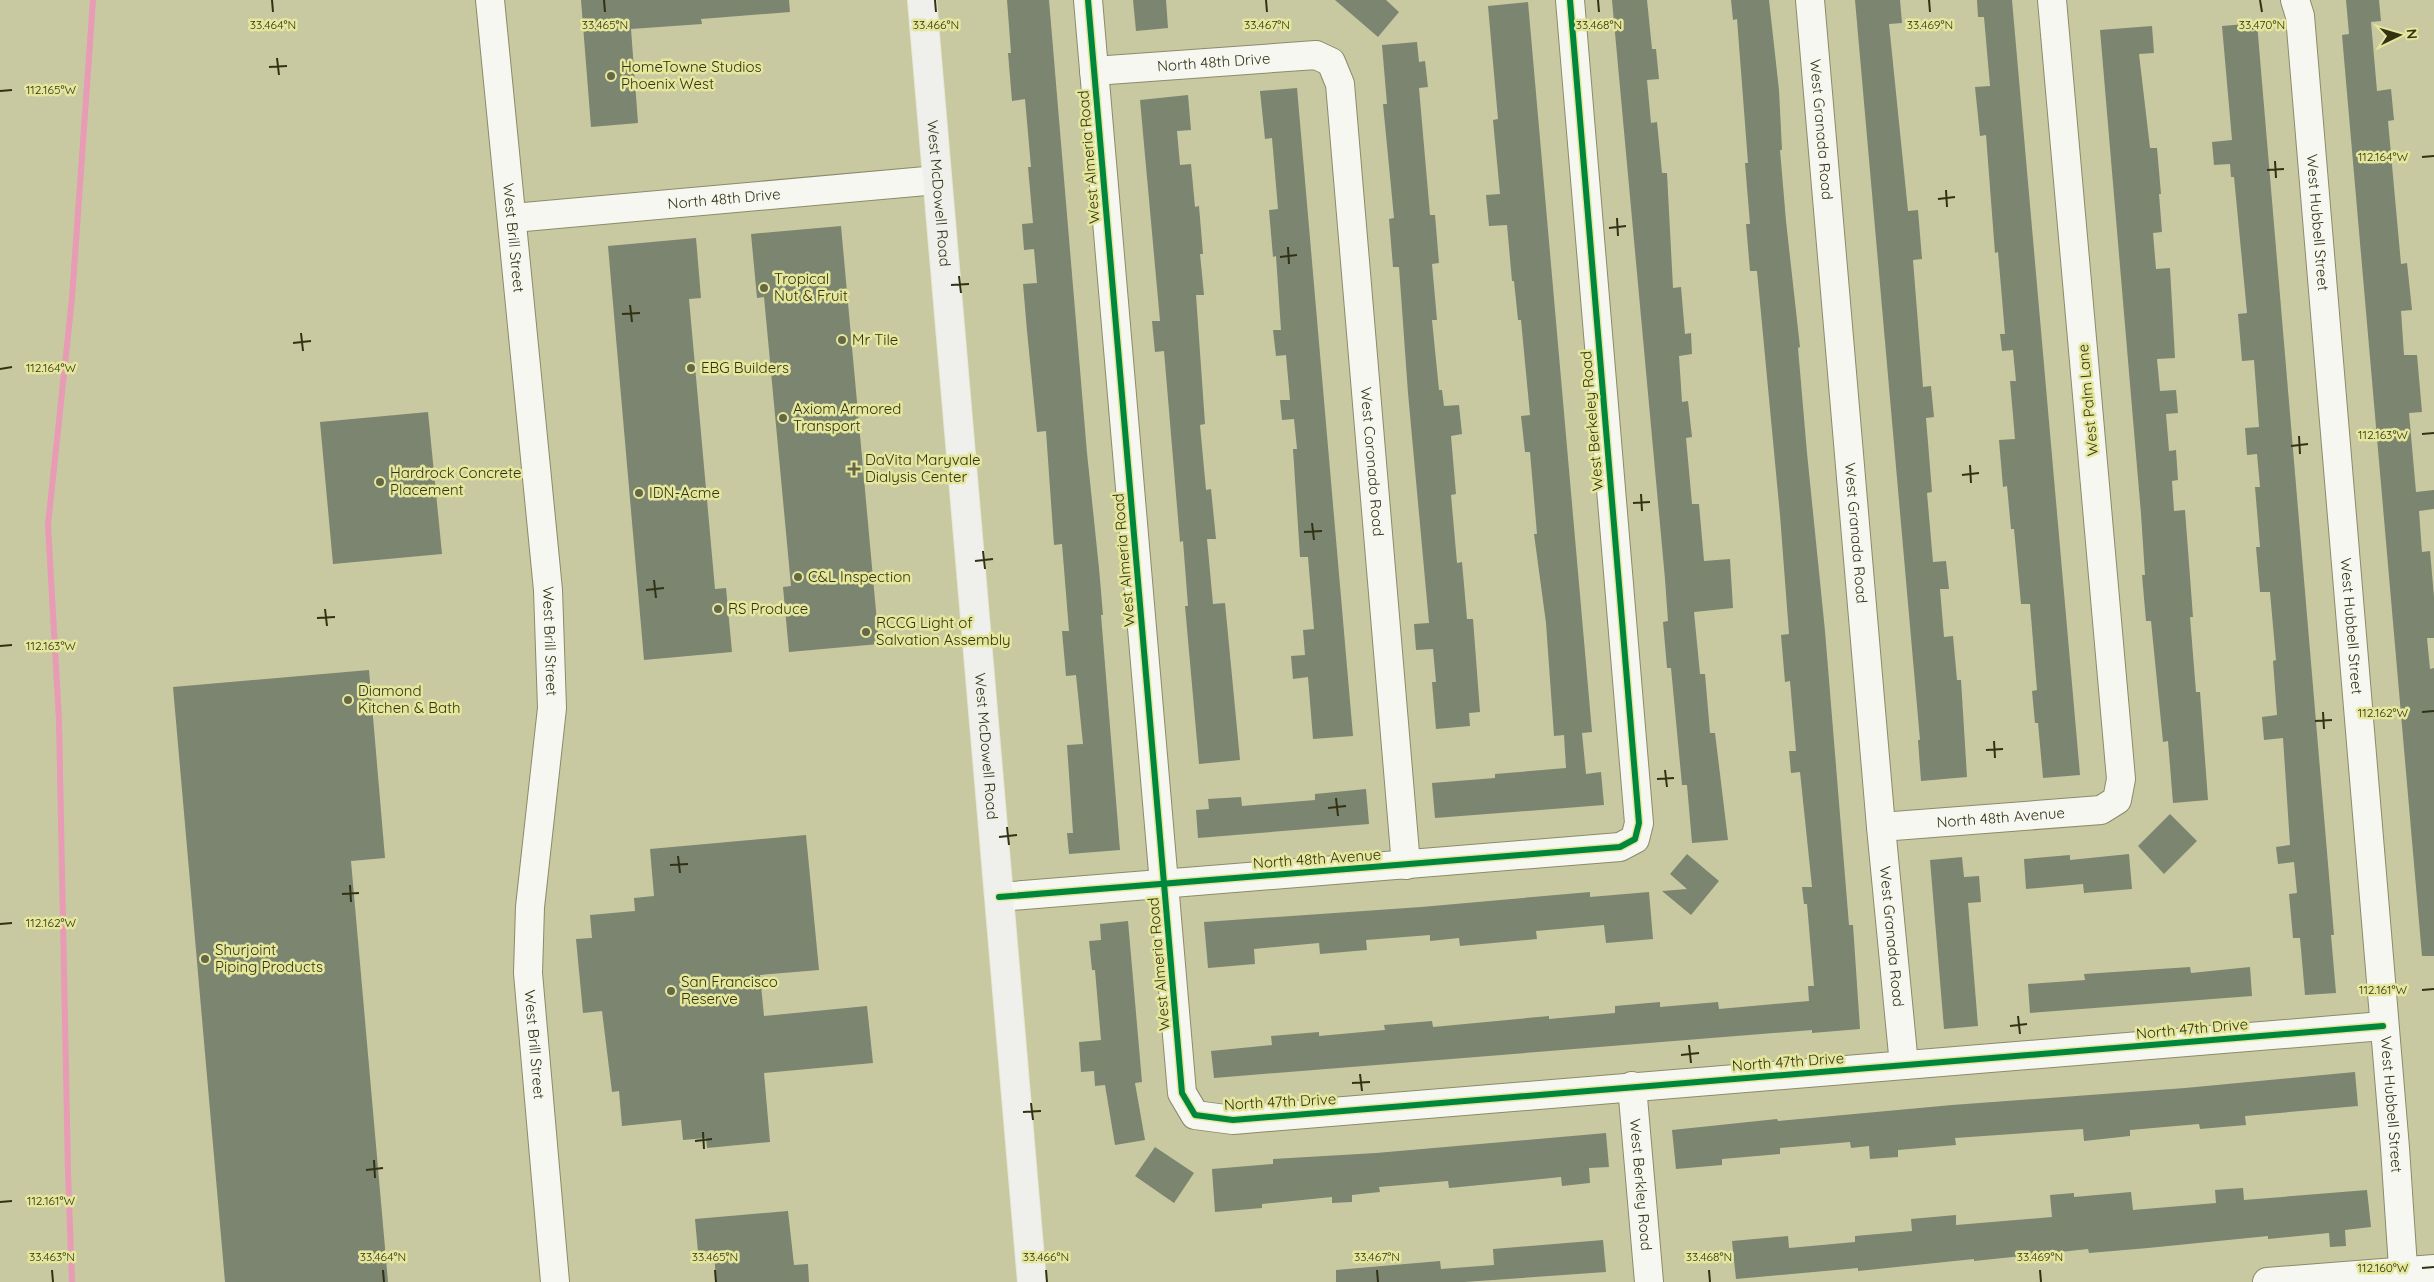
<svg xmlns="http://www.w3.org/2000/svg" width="2434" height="1282" viewBox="0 0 2434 1282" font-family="Quicksand,sans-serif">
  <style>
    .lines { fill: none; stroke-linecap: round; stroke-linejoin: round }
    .stream { stroke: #e79bb5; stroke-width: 6 }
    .building { fill: #7b8570 }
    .minor-casing { stroke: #8b8b6b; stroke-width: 30 }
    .major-casing { stroke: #e6e7d5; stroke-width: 30 }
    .minor { stroke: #f7f7f1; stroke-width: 28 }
    .major { stroke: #efefec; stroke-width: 28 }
    .cycleway-casing { stroke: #e5e79c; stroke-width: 9 }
    .cycleway { stroke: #00873e; stroke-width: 6 }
    .ticks { fill: none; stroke: #313213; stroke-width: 2 }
    .poi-dot { fill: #666745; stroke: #e5e79c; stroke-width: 2 }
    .labels { text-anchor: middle; stroke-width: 5; stroke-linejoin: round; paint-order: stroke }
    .street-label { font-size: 15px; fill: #313213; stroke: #e5e79c }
    .poi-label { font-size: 15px; fill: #313213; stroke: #e5e79c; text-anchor: start }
    .ticks-label { font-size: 12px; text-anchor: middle; fill: #313213; stroke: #e5e79c; stroke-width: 5; stroke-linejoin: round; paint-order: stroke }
  </style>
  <rect width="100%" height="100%" fill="#c8c9a1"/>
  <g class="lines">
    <polyline class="stream" points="72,1282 68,1172 59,721 48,525 72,298 93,0"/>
  </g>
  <g class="building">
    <polygon points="581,0 789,0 790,12 701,19 702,24 631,29 638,123 591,127"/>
    <polygon points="1007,0 1049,0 1087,453 1099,568 1103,615 1101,615 1120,850 1069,854 1067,833 1073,833 1067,745 1083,744 1076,675 1066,676 1062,631 1069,631 1062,544 1054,545 1046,431 1037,432 1027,331 1023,284 1037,283 1034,249 1024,250 1022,224 1033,223 1028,167 1031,167 1025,99 1012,101 1008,53 1011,53"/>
    <polygon points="1133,0 1166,0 1168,28 1136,31"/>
    <polygon points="1335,0 1386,0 1399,12 1378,37"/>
    <polygon points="1612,0 1647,0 1652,49 1656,49 1659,79 1647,80 1651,123 1657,122 1662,173 1667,173 1673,288 1681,287 1685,334 1691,333 1692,354 1679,356 1682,402 1688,401 1692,437 1686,438 1692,504 1699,504 1704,561 1730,559 1733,608 1694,612 1700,674 1705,674 1710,733 1715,733 1728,840 1692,843 1687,785 1682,785 1671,668 1667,668 1663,622 1668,621 1665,579"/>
    <polygon points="1731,0 1769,0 1779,90 1782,150 1780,150 1786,221 1800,347 1798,348 1807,453 1825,631 1849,925 1853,925 1860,1029 1812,1033 1812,1030 1214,1078 1211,1051 1272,1045 1271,1036 1319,1032 1319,1036 1385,1030 1384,1025 1432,1021 1433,1027 1549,1016 1549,1019 1615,1013 1615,1006 1660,1002 1660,1007 1718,1002 1719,1009 1809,1001 1808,986 1814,986 1807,904 1804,904 1802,887 1812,887 1800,772 1791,773 1789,751 1796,751 1790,681 1785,682 1781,635 1789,634 1780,515 1757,271 1750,271 1746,224 1750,224 1745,163 1748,163 1737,19 1733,20"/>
    <polygon points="1855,0 1900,0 1902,23 1889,24 1908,211 1918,210 1922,259 1913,260 1923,387 1931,386 1934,417 1926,418 1932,492 1927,493 1933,562 1946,561 1949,589 1940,589 1944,637 1953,636 1957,680 1961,680 1967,777 1921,781 1918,740 1920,740"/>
    <polygon points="1977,0 2012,0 2080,775 2043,778 2038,723 2035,723 2032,691 2037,690 2030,604 2021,604 2014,529 2011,529 2007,486 2003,487 1999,440 2015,439 2010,381 2016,381 2013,350 2002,351 2000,334 2005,334 1998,252 1995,253 1986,135 1980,136 1975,87 1990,86 1984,17 1978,17"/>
    <polygon points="2346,0 2379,0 2381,21 2371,22 2377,91 2391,89 2394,120 2388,121 2401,264 2407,263 2412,310 2401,311 2404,355 2417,355 2422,412 2409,413 2416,492 2434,490 2434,509 2419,511 2422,552 2430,551 2434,597 2434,638 2427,638 2430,669 2434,668 2434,956 2422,956 2347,93 2342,35 2349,34"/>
    <polygon points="1528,2 1592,732 1582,733 1586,774 1601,772 1604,805 1435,818 1432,783 1495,778 1495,774 1566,768 1564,735 1554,736 1546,623 1534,534 1537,534 1530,452 1525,452 1521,416 1530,415 1521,320 1518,320 1514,281 1512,281 1507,225 1489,226 1486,195 1500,194 1493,120 1498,119 1488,6"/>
    <polygon points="2257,23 2334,935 2331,935 2336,993 2305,995 2300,938 2293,938 2289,894 2297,893 2294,862 2278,864 2276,847 2290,845 2283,738 2264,740 2262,717 2277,715 2273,661 2276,660 2270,592 2260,592 2256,547 2260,547 2255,487 2260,487 2257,454 2247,455 2245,428 2259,427 2254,360 2242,361 2238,314 2247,313 2234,177 2231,177 2230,164 2214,165 2212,142 2232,140 2222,26"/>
    <polygon points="2152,26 2154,53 2139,54 2150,148 2157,148 2161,194 2159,194 2162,232 2153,233 2156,269 2170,268 2175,358 2157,359 2160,391 2176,390 2178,413 2166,414 2169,451 2176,450 2178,480 2172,481 2174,511 2185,510 2193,617 2190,617 2196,692 2200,692 2208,800 2173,803 2168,741 2163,742 2151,621 2146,621 2142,575 2145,575 2141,514 2100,30"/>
    <polygon points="1417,42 1419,62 1425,61 1428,87 1419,88 1430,215 1435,215 1439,263 1432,264 1437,320 1432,320 1439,390 1442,390 1444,406 1459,405 1462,434 1451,436 1456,494 1451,495 1457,563 1462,562 1467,619 1473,619 1480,712 1469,713 1470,726 1436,729 1432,682 1436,682 1433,649 1416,650 1414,624 1429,623 1408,393 1399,267 1393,267 1389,219 1394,218 1383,104 1387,104 1382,45"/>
    <polygon points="1297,88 1353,736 1313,739 1308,677 1293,679 1291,656 1305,655 1303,630 1314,629 1308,557 1300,557 1293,449 1297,449 1294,419 1282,420 1280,400 1290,400 1286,355 1276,356 1273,330 1281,330 1276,256 1273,257 1269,210 1278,209 1272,138 1265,139 1260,91"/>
    <polygon points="1188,95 1191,130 1177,131 1180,165 1191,164 1195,207 1199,206 1203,254 1200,254 1204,295 1196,295 1205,424 1200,425 1206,490 1211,489 1216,539 1207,539 1213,604 1225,603 1240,760 1199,764 1185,606 1188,606 1183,541 1180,542 1164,351 1155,352 1152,321 1160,321 1140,100"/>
    <polygon points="841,226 879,644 789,652 783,587 791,586 764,297 757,298 751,234"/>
    <polygon points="696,238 701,298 689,299 715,589 726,588 732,652 644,660 608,246"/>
    <polygon points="428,412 442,554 333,564 320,422"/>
    <polygon points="369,670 385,858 351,861 388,1282 225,1282 173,687"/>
    <polygon points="1366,789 1369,824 1198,838 1196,810 1209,809 1208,799 1241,797 1242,806 1315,800 1315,794"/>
    <polygon points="2170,814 2197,841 2164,874 2138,846"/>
    <polygon points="806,835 819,970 760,975 764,1016 867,1006 873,1063 764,1073 770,1142 707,1148 706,1138 683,1140 681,1120 622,1126 619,1091 612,1092 602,1011 583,1013 576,939 592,938 590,915 635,911 634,898 654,896 650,849"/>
    <polygon points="1687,854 1719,881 1691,915 1662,891 1687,889 1670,874"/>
    <polygon points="2129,854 2132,889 2084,893 2083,884 2026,889 2024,859 2070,855 2070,860"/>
    <polygon points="1962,857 1964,877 1979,876 1981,902 1968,903 1978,1026 1944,1029 1930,860"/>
    <polygon points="1590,892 1590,897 1649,892 1653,939 1606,943 1604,925 1536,931 1537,939 1460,946 1459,938 1430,941 1430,935 1366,940 1367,950 1320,954 1319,943 1254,949 1255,964 1208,968 1204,922 1421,907"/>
    <polygon points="1128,921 1142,1082 1135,1083 1145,1140 1115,1145 1105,1085 1095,1086 1094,1071 1081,1072 1079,1042 1101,1040 1095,970 1092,970 1089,941 1101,940 1100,924"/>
    <polygon points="2190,967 2191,973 2250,967 2252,996 2030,1013 2028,984 2085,980 2084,974"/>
    <polygon points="2355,1072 2358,1106 2245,1116 2246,1125 2200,1129 2199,1124 2130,1130 2130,1136 2084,1141 2083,1129 1955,1138 1956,1145 1898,1150 1898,1157 1870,1159 1869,1146 1851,1148 1850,1142 1780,1148 1780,1154 1722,1159 1722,1165 1676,1169 1672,1130 1777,1119 1778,1121 1952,1105 2185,1088"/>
    <polygon points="1606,1133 1609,1167 1589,1168 1590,1183 1562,1186 1561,1177 1449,1188 1448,1181 1379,1187 1380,1192 1352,1195 1352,1202 1332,1203 1332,1197 1262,1204 1262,1208 1215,1212 1212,1169 1273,1164 1273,1159 1376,1153"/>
    <polygon points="1155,1147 1194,1173 1174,1203 1135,1176"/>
    <polygon points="2243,1188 2244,1200 2367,1190 2371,1227 2345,1230 2346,1246 2330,1247 2329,1233 2268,1239 2268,1236 2148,1248 2089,1253 2088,1249 1974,1261 1974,1259 1858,1271 1858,1268 1736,1279 1732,1241 1788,1236 1789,1248 1855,1242 1855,1236 1912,1231 1911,1219 1956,1215 1956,1225 2052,1217 2050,1195 2074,1193 2074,1197 2131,1192 2133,1210 2216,1203 2215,1190"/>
    <polygon points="788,1211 794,1265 808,1264 809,1282 716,1282 714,1250 698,1252 695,1219"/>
    <polygon points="1603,1240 1606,1272 1464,1282 1336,1282 1336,1270 1440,1261 1441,1269 1494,1265 1493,1249"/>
  </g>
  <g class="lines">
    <defs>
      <g id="minor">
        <path id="s1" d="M490,0L548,590L552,708L530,907L528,973L555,1282"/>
        <polyline points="1088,0 1182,1093 1195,1115 1233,1120 2383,1026"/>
        <path id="s2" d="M1810,0L1881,827L1904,1065"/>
        <path id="s3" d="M2295,0L2300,16L2395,1148L2404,1282"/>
        <path id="s4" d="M1094,71L1316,55L1331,62L1340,84L1406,865"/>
        <path id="s5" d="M513,218L937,180"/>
        <path id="s6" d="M1881,827L2101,810L2117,800L2121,779L2052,0"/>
        <polyline points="999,897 1620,847 1635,839 1639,823 1570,0"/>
        <path id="s7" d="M1632,1086L1649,1282"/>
        <polyline points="2267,1282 2434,1269"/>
      </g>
      <g id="major">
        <path id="s8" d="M922,0L1032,1282"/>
      </g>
    </defs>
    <use href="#minor" class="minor-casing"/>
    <use href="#major" class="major-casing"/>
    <use href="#minor" class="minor"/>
    <use href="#major" class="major"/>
    <defs>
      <g id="cycleway">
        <polyline points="1088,0 1182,1093 1195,1115 1233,1120 2383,1026"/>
        <polyline points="999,897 1620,847 1635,839 1639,823 1570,0"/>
      </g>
    </defs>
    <use href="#cycleway" class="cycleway-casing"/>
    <use href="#cycleway" class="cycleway"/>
  </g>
  <path class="ticks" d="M272,0L273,12M604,0L605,12M935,0L936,12M1266,0L1267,12M1598,0L1599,12M1929,0L1930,12M2260,0L2262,12M277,58L279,75M269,67L287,66M0,91L12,90M2422,157L2434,156M2275,161L2276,178M2267,170L2284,169M1946,190L1947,207M1938,199L1955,197M1617,218L1618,236M1609,228L1626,226M1288,247L1289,264M1280,257L1297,255M959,276L961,293M951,285L969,284M630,305L632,322M622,314L640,313M301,333L303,351M293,343L311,341M0,369L12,367M2422,434L2434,433M2299,436L2300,454M2291,446L2308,444M1970,465L1971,483M1962,475L1979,473M1641,494L1642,511M1633,503L1650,502M1312,523L1314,540M1304,532L1322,531M983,551L985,569M975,561L993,559M654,580L656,598M646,590L664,588M325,609L327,626M317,618L335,617M0,646L12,645M2323,712L2324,729M2422,712L2434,711M2315,721L2332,720M1994,741L1995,758M1986,750L2003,749M1665,770L1667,787M1657,779L1674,778M1336,798L1338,816M1328,808L1346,806M1007,827L1009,845M999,837L1017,835M678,856L680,873M670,865L688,864M350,885L351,902M342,894L359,893M0,924L12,923M2422,990L2434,989M2018,1016L2020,1034M2010,1026L2027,1024M1689,1045L1691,1063M1681,1055L1699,1053M1360,1074L1362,1091M1352,1083L1370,1082M1031,1103L1033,1120M1023,1112L1041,1111M703,1132L704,1149M695,1141L712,1139M374,1160L375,1178M366,1170L383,1168M0,1202L12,1201M2422,1268L2434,1267M52,1270L53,1282M383,1270L384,1282M715,1270L716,1282M1046,1270L1047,1282M1377,1270L1378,1282M1709,1270L1710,1282M2040,1270L2041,1282"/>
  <g class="poi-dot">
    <circle cx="611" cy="76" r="5"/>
    <circle cx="764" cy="288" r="5"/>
    <circle cx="842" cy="340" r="5"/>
    <circle cx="691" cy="368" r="5"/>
    <circle cx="783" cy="418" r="5"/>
    <path d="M851.5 461.5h5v5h5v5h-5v5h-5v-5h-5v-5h5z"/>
    <circle cx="380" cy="482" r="5"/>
    <circle cx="639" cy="493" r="5"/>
    <circle cx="798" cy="577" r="5"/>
    <circle cx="718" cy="609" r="5"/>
    <circle cx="866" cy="632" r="5"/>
    <circle cx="348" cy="700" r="5"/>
    <circle cx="205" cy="959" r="5"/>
    <circle cx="671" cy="991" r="5"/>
  </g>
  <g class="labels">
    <g class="street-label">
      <text dy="5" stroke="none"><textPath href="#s4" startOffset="120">North 48th Drive</textPath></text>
      <text dy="5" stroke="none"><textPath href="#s2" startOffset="130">West Granada Road</textPath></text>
      <text transform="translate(1089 157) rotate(-95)" y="5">West Almeria Road</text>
      <text dy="5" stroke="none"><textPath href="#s8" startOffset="194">West McDowell Road</textPath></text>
      <text dy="5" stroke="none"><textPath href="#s5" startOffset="212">North 48th Drive</textPath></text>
      <text dy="5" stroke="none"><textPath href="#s3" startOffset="224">West Hubbell Street</textPath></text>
      <text dy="5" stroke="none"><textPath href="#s1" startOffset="239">West Brill Street</textPath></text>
      <text transform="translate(2088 400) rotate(-95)" y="5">West Palm Lane</text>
      <text transform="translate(1592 421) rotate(-95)" y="5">West Berkeley Road</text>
      <text dy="5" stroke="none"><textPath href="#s4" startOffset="642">West Coronado Road</textPath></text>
      <text dy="5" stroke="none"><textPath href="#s2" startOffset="535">West Granada Road</textPath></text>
      <text transform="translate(1124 560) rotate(-95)" y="5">West Almeria Road</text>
      <text dy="5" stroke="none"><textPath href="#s3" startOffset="629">West Hubbell Street</textPath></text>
      <text dy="5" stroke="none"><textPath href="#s1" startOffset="644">West Brill Street</textPath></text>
      <text dy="5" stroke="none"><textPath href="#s8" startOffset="749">West McDowell Road</textPath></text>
      <text dy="5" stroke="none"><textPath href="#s6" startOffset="120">North 48th Avenue</textPath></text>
      <text transform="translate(1317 859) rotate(-4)" y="5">North 48th Avenue</text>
      <text dy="5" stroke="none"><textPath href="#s2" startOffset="940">West Granada Road</textPath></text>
      <text transform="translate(1159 964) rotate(-95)" y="5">West Almeria Road</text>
      <text transform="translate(2192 1029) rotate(-5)" y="5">North 47th Drive</text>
      <text dy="5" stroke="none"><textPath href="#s1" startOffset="1049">West Brill Street</textPath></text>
      <text transform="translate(1788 1062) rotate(-4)" y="5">North 47th Drive</text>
      <text transform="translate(1280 1102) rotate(-3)" y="5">North 47th Drive</text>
      <text dy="5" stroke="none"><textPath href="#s3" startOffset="1109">West Hubbell Street</textPath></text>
      <text dy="5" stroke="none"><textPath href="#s7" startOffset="99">West Berkley Road</textPath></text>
    </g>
    <g class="poi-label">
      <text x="621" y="72">HomeTowne Studios<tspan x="621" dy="17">Phoenix West</tspan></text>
      <text x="774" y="284">Tropical<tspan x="774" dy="17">Nut &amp; Fruit</tspan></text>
      <text x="852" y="345">Mr Tile</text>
      <text x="701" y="373">EBG Builders</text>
      <text x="793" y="414">Axiom Armored<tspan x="793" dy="17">Transport</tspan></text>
      <text x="865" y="465">DaVita Maryvale<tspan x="865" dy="17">Dialysis Center</tspan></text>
      <text x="390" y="478">Hardrock Concrete<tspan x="390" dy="17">Placement</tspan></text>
      <text x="649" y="498">IDN-Acme</text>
      <text x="808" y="582">C&amp;L Inspection</text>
      <text x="728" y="614">RS Produce</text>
      <text x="876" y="628">RCCG Light of<tspan x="876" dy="17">Salvation Assembly</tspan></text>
      <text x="358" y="696">Diamond<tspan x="358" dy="17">Kitchen &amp; Bath</tspan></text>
      <text x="215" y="955">Shurjoint<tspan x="215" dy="17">Piping Products</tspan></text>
      <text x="681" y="987">San Francisco<tspan x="681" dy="17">Reserve</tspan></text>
    </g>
  </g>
  <g class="ticks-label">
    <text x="273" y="29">33.464°N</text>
    <text x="605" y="29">33.465°N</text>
    <text x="936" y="29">33.466°N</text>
    <text x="1267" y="29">33.467°N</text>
    <text x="1599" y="29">33.468°N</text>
    <text x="1930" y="29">33.469°N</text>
    <text x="2262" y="29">33.470°N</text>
    <text x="51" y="94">112.165°W</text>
    <text x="2383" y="161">112.164°W</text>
    <text x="51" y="372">112.164°W</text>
    <text x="2383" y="439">112.163°W</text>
    <text x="51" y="650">112.163°W</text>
    <text x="2383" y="717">112.162°W</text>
    <text x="51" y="927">112.162°W</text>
    <text x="2383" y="994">112.161°W</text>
    <text x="51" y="1205">112.161°W</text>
    <text x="52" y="1261">33.463°N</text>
    <text x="383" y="1261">33.464°N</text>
    <text x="715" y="1261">33.465°N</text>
    <text x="1046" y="1261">33.466°N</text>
    <text x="1377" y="1261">33.467°N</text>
    <text x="1709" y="1261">33.468°N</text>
    <text x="2040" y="1261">33.469°N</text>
    <text x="2383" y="1272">112.160°W</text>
  </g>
  <g transform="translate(2399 35) rotate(85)" stroke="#e5e79c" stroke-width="4" paint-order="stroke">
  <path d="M0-4L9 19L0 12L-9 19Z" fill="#313213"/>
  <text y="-8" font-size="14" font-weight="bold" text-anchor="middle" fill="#313213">N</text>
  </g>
</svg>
